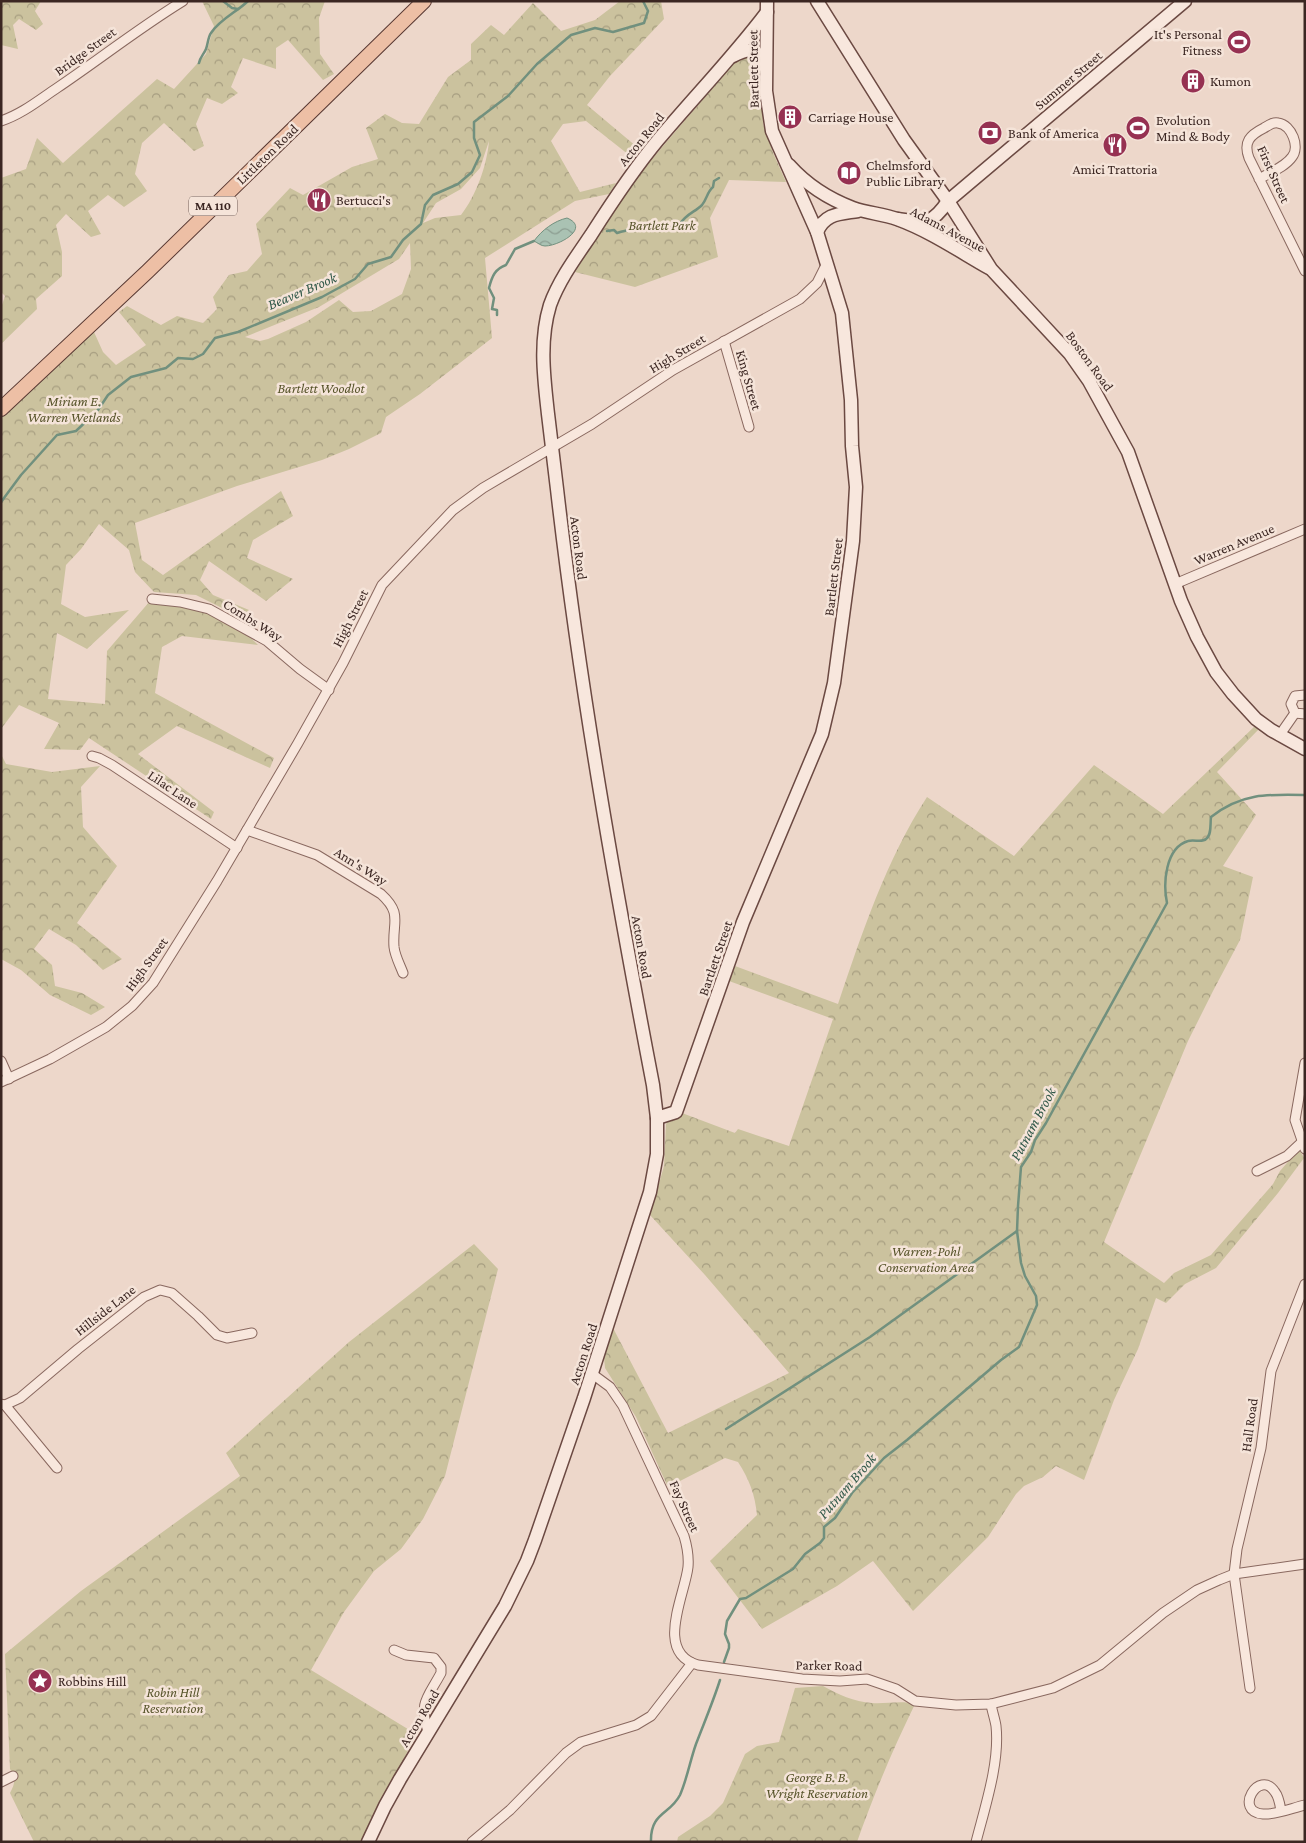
<svg xmlns="http://www.w3.org/2000/svg" width="1306" height="1843" viewBox="0 0 1306 1843" font-family="'Crimson Pro',serif">
  <style>
    .forest { fill: url(#forest-crowns); fill-rule: evenodd }
    .water { fill: url(#water-waves); stroke: #71907e }
    .lines { fill: none; stroke-linecap: round; stroke-linejoin: round }
    .stream { stroke: #71907e; stroke-width: 2.5 }
    .street-casing { stroke: #89685f; stroke-width: 11 }
    .secondary-casing { stroke: #6b4942; stroke-width: 15 }
    .primary-casing { stroke: #583832; stroke-width: 16 }
    .street { stroke: #f8e7dd; stroke-width: 9 }
    .secondary { stroke: #f8e7dd; stroke-width: 12 }
    .primary { stroke: #edbfa5; stroke-width: 14 }
    .labels { text-anchor: middle; stroke-width: 5; stroke-linejoin: round; paint-order: stroke }
    .shield { fill: #f5e4d9; stroke: #735f59; stroke-width: 1 }
    .shield-label { font-size: 12px; font-weight: bold; fill: #3b2622 }
    .poi-label { font-size: 14px; fill: #3b2622; stroke: #f5e4d9; text-anchor: start }
    .street-label { font-size: 14px; fill: #3b2622; stroke: #f5e4d9 }
    .park-label { font-size: 14px; font-style: italic; fill: #565329; stroke: #f5e4d9 }
    .water-label { font-size: 15px; font-style: italic; fill: #32594a; stroke: #f5e4d9 }
  </style>
  <defs>
    <pattern id="forest-crowns" width="20" height="18" patternUnits="userSpaceOnUse" patternTransform="scale(1.25)"><rect width="20" height="18" fill="#cbc29e"/><path d="M2 6a3 3 0 1 1 6 0M12 15a3 3 0 1 1 6 0" fill="none" stroke="#a69d80"/></pattern>
    <pattern id="water-waves" width="16" height="10" patternUnits="userSpaceOnUse" patternTransform="scale(1.25)"><rect width="16" height="10" fill="#aac2b3"/><path d="M0 5q4-4 8 0t8 0" fill="none" stroke="#8c9d91"/></pattern>
  </defs>
  <rect width="100%" height="100%" fill="#edd7ca"/>
  <g class="forest">
    <polygon points="1,1 41,1 35,11 43,24 36,30 19,19 13,25 18,49 1,45"/>
    <polygon points="202,1 325,1 319,18 320,54 334,74 323,80 288,40 276,48 276,69 243,58 231,87 238,93 222,104 207,98 196,124 204,146 194,151 164,123 142,143 135,174 147,191 124,207 108,195 88,211 101,234 91,237 66,214 56,225 62,252 62,276 36,299 37,309 1,344 1,308 5,296 1,292 1,178 26,169 37,138 63,163 157,79 174,89 206,54 214,26"/>
    <path d="M620,1H661L664,19L610,76L587,105L637,147L629,155L586,121L563,124L551,141L580,192L616,183L609,194L575,201L485,258L492,338L420,394L386,417L381,433L349,449L322,460L237,486L135,523L142,560L163,575L281,491L293,516L253,540L247,558L293,579L266,601L209,561L200,580L213,595L249,610L244,619L196,595L154,592L135,572L129,550L99,524L81,549L66,565L61,604L85,617L129,610L87,649L57,633L48,699L105,704L107,651L150,601L209,609L241,628L258,645L182,636L162,647L155,693L274,758L270,768L177,726L138,754L214,812L211,819L89,738L80,750L44,749L59,723L19,705L1,729V409L85,331L89,336L94,332L103,352L116,365L146,345L119,312L127,306L161,325L177,316L203,323L217,309L213,297L229,275L247,271L262,254L256,224L290,188L303,195L352,167L378,159L366,128L385,114L402,123L419,124L448,77L471,60V44L491,25L504,35L533,3L561,31L595,20ZM489,141C487,165 476,196 461,215L435,218L423,223L436,203L461,189L480,168ZM410,243L411,269L402,294L371,311L353,312L339,300L306,322L268,339L260,341L245,337L319,307L399,259Z"/>
    <polygon points="752,55 761,69 763,124 774,155 786,182 729,180 710,218 718,257 635,287 575,272 624,194 640,173 739,57"/>
    <path d="M1255,726L1259,729L1217,772L1256,815L1223,866L1253,877L1240,940L1213,991L1188,1041L1104,1242L1164,1283L1174,1273L1211,1255L1273,1184L1280,1171L1299,1149L1304,1158L1278,1193L1216,1268L1185,1284L1166,1303L1156,1298L1138,1349L1114,1400L1084,1480L1056,1466L1043,1477L1024,1486L1016,1494L988,1537L913,1611L873,1561L837,1586L762,1629L710,1561L757,1515C755,1494 749,1479 738,1462L725,1458L680,1481L667,1485L636,1417L605,1368L604,1357L613,1328L668,1433L789,1373L705,1275L650,1215L664,1166L666,1124L668,1121L682,1113L735,1133L738,1129L789,1146L833,1019L729,981L735,966L838,1004C862,933 886,860 927,797L1014,856L1094,765L1163,814Z"/>
    <polygon points="1,754 6,764 52,772 100,766 81,787 83,827 117,866 77,923 122,959 103,970 76,945 49,929 34,949 52,965 55,986 82,993 105,1007 91,1015 50,995 21,970 1,959"/>
    <path d="M474,1244L498,1269L445,1476L423,1519L401,1549L374,1571L344,1612L311,1670L416,1734L363,1842H34L10,1793C15,1784 16,1778 10,1769L5,1654L81,1591L240,1476L226,1453L349,1342Z"/>
    <path d="M823,1686C838,1694 854,1702 872,1703C886,1704 902,1700 915,1704C893,1749 874,1794 857,1842H677L678,1837L710,1816L723,1803L745,1754L757,1746L779,1742L795,1688Z"/>
  </g>
  <path class="water" d="M567,218C591,228 559,246 545,246C541,246 538,243 534,241C542,230 554,221 567,218Z"/>
  <g class="lines">
    <g class="stream">
      <polyline points="223,1 232,8 238,9"/>
      <path d="M199,63C200,57 204,54 206,49C208,44 208,37 211,33C220,19 237,12 248,1"/>
      <path d="M607,231L614,230L617,233C627,229 633,230 642,230C646,230 653,225 658,224L666,227L680,224C686,214 695,212 702,205C707,199 707,192 713,187L714,181L719,178"/>
      <path d="M497,315V310L492,309L494,298L489,288C492,276 495,269 506,265L515,249L534,241"/>
      <polyline points="1,502 21,475 57,435 76,431 98,410 108,395 131,377 166,368 178,358 193,359 203,354 215,338 238,332 322,297 355,279 368,264 391,257 403,240 421,224 425,205 433,195 458,184 472,172 480,155 474,138 474,122 508,96 537,64 571,35 595,28 613,32 644,23 648,11 643,1"/>
      <polyline points="726,1429 870,1337 1017,1231"/>
      <path d="M724,1662L729,1648V1644L725,1634L727,1621L740,1599L746,1598L793,1569L805,1554L820,1543L824,1538V1527L835,1518L852,1493L884,1458L907,1440L1001,1360L1019,1347L1037,1305L1036,1296L1025,1276L1021,1263L1017,1231L1018,1206L1021,1167L1031,1152L1035,1140L1046,1123L1167,903C1163,884 1165,848 1188,841C1194,839 1202,843 1206,839C1212,835 1210,823 1211,817C1241,793 1268,794 1305,795"/>
      <path d="M651,1842C650,1812 670,1815 680,1795C687,1779 690,1761 696,1744C704,1723 713,1702 720,1680"/>
    </g>
    <defs>
      <g id="street">
        <path d="M1,121C22,114 39,100 57,88C100,59 139,28 183,1"/>
        <path d="M1259,179C1269,173 1285,167 1292,157C1300,147 1292,125 1278,123C1273,122 1269,125 1264,128C1250,135 1243,142 1249,158L1305,271"/>
        <polyline points="724,341 749,427"/>
        <polyline points="1175,584 1305,529"/>
        <polyline points="152,599 180,602 209,609 267,641 300,669 329,690"/>
        <polyline points="1305,695 1295,696 1291,704 1295,713 1305,714"/>
        <polyline points="1279,736 1295,713"/>
        <polyline points="92,756 99,758 112,765 237,848"/>
        <path d="M247,830L317,855L381,894C403,914 392,922 394,947C395,956 400,965 403,973"/>
        <polyline points="1,1061 9,1079"/>
        <polyline points="1305,1063 1295,1120 1305,1149"/>
        <polyline points="1,1082 50,1059 106,1027 132,1006 153,983 217,881 298,743 343,663 382,585 453,510 483,488 592,424 673,370 800,299 817,283 827,263"/>
        <polyline points="1257,1171 1287,1156 1302,1142"/>
        <path d="M591,1373L610,1387L623,1406L684,1536C687,1546 689,1556 688,1567C685,1595 654,1653 698,1665L802,1679L840,1681L867,1679L896,1689L915,1701L956,1705L991,1704L1053,1688L1100,1665L1163,1613L1197,1590L1219,1580L1234,1574L1305,1564"/>
        <polyline points="1,1404 5,1405 57,1468"/>
        <polyline points="5,1405 20,1398 78,1349 144,1297 160,1290 172,1293 198,1316 217,1335 227,1338 252,1333"/>
        <path d="M394,1650L406,1655L434,1658L441,1667V1673C427,1699 419,1701 428,1732"/>
        <polyline points="1250,1688 1234,1574 1237,1549 1261,1448 1271,1371 1305,1284"/>
        <polyline points="1,1782 13,1776"/>
        <path d="M1281,1811C1280,1805 1279,1797 1275,1792C1259,1768 1233,1812 1263,1814C1276,1815 1292,1808 1305,1805"/>
        <polyline points="472,1842 510,1810 566,1753 581,1742 636,1725 651,1716 692,1663"/>
        <path d="M976,1842C985,1807 1000,1762 996,1726C995,1719 992,1711 991,1704"/>
      </g>
      <g id="secondary">
        <polyline points="817,1 904,140 948,201 991,269 1070,354 1089,381 1128,452 1181,601 1197,637 1216,672 1233,694 1256,719 1271,730 1305,749"/>
        <path d="M733,56C750,47 759,48 765,67"/>
        <path d="M789,165C806,184 829,199 853,208C867,213 883,214 897,219C930,231 959,251 989,268"/>
        <path d="M898,219C925,223 932,225 948,201L1185,1"/>
        <path d="M817,232C825,213 840,214 858,211"/>
        <polyline points="657,1118 676,1112 743,922 822,734 834,683 853,541 856,487 852,446 851,400 842,313 817,232 772,131 766,91 767,1"/>
        <path d="M368,1842L385,1806L400,1779L505,1606L527,1561L535,1540L584,1398L650,1192L657,1154V1118L653,1085C615,887 580,689 557,489C554,464 551,439 548,414C544,378 539,341 550,305C559,280 576,257 591,235C612,202 633,170 658,140C694,97 733,57 767,12"/>
      </g>
      <polyline id="primary" points="1,409 148,271 424,1"/>
    </defs>
    <use href="#street" class="street-casing"/>
    <use href="#secondary" class="secondary-casing"/>
    <use href="#primary" class="primary-casing"/>
    <use href="#street" class="street"/>
    <use href="#secondary" class="secondary"/>
    <use href="#primary" class="primary"/>
  </g>
  <defs>
    <symbol id="stadium-disc" viewBox="-11 -11 22 22"><circle r="9.5" fill="#963152" stroke="#f5e4d9"/><path d="M0-5a6.5 5 0 1 0 0 10a6.5 5 0 1 0 0-10ZM-3.5-1.8h7v3.6h-7Z" fill="#fff"/></symbol>
    <symbol id="building-disc" viewBox="-11 -11 22 22"><circle r="9.5" fill="#963152" stroke="#f5e4d9"/><path d="M-4-6H4V6H1V3H-1V6H-4ZM-2.5-4.3h1.7v1.8h-1.7ZM.8-4.3h1.7v1.8H.8ZM-2.5-1h1.7V.8h-1.7ZM.8-1h1.7V.8H.8Z" fill="#fff"/></symbol>
    <symbol id="bank-disc" viewBox="-11 -11 22 22"><circle r="9.5" fill="#963152" stroke="#f5e4d9"/><path d="M-6-4H6V4H-6ZM0-2.3a2.3 2.3 0 1 0 0 4.6a2.3 2.3 0 1 0 0-4.6Z" fill="#fff"/></symbol>
    <symbol id="restaurant-disc" viewBox="-11 -11 22 22"><circle r="9.5" fill="#963152" stroke="#f5e4d9"/><path d="M-5-6h1v4h1v-4h1v4h1v-4h1v5L-1.5 .5V6h-2V.5L-5-1ZM5-6V6H3V1.5H1.5Q1.5-4 5-6Z" fill="#fff"/></symbol>
    <symbol id="library-disc" viewBox="-11 -11 22 22"><circle r="9.5" fill="#963152" stroke="#f5e4d9"/><path d="M-6-4Q-3-5.5-.7-3.5V5Q-3 3-6 4ZM6-4Q3-5.5 .7-3.5V5Q3 3 6 4Z" fill="#fff"/></symbol>
    <symbol id="sight-disc" viewBox="-11 -11 22 22"><circle r="9.5" fill="#963152" stroke="#f5e4d9"/><path d="M0-6L1.8-2.2L6-1.7L2.9 1.2L3.7 5.4L0 3.3L-3.7 5.4L-2.9 1.2L-6-1.7L-1.8-2.2Z" fill="#fff"/></symbol>
  </defs>
  <g fill-rule="evenodd">
    <use href="#stadium-disc" x="1225" y="28" width="28" height="28"/>
    <use href="#building-disc" x="1179" y="67" width="28" height="28"/>
    <use href="#building-disc" x="776" y="103" width="28" height="28"/>
    <use href="#stadium-disc" x="1124" y="114" width="28" height="28"/>
    <use href="#bank-disc" x="976" y="119" width="28" height="28"/>
    <use href="#restaurant-disc" x="1101" y="131" width="28" height="28"/>
    <use href="#library-disc" x="835" y="159" width="28" height="28"/>
    <use href="#restaurant-disc" x="305" y="186" width="28" height="28"/>
    <use href="#sight-disc" x="26" y="1667" width="28" height="28"/>
  </g>
  <g class="labels">
    <rect class="shield" x="189" y="196.5" width="48" height="19" rx="4"/>
    <g class="shield-label">
      <text x="213" y="210">MA 110</text>
    </g>
    <g class="poi-label">
      <text x="1222" y="39" text-anchor="end">It's Personal<tspan x="1222" dy="16">Fitness</tspan></text>
      <text x="1210" y="86">Kumon</text>
      <text x="808" y="122">Carriage House</text>
      <text x="1156" y="125">Evolution<tspan x="1156" dy="16">Mind &amp; Body</tspan></text>
      <text x="1008" y="138">Bank of America</text>
      <text x="866" y="170">Chelmsford<tspan x="866" dy="16">Public Library</tspan></text>
      <text x="1115" y="174" text-anchor="middle">Amici Trattoria</text>
      <text x="336" y="205">Bertucci's</text>
      <text x="58" y="1686">Robbins Hill</text>
    </g>
    <g class="street-label">
      <text transform="translate(85 51) rotate(-36)" y="5">Bridge Street</text>
      <text transform="translate(753 69) rotate(-91)" y="5">Bartlett Street</text>
      <text transform="translate(1068 80) rotate(-40)" y="5">Summer Street</text>
      <text transform="translate(641 139) rotate(-51)" y="5">Acton Road</text>
      <text transform="translate(267 154) rotate(-44)" y="5">Littleton Road</text>
      <text transform="translate(1274 174) rotate(66)" y="5">First Street</text>
      <text transform="translate(948 229) rotate(28)" y="5">Adams Avenue</text>
      <text transform="translate(677 353) rotate(-31)" y="5">High Street</text>
      <text transform="translate(1090 361) rotate(54)" y="5">Boston Road</text>
      <text transform="translate(749 380) rotate(74)" y="5">King Street</text>
      <text transform="translate(1234 544) rotate(-23)" y="5">Warren Avenue</text>
      <text transform="translate(579 548) rotate(83)" y="5">Acton Road</text>
      <text transform="translate(833 577) rotate(-83)" y="5">Bartlett Street</text>
      <text transform="translate(350 618) rotate(-63)" y="5">High Street</text>
      <text transform="translate(253 620) rotate(32)" y="5">Combs Way</text>
      <text transform="translate(173 789) rotate(34)" y="5">Lilac Lane</text>
      <text transform="translate(361 866) rotate(32)" y="5">Ann's Way</text>
      <text transform="translate(642 947) rotate(80)" y="5">Acton Road</text>
      <text transform="translate(715 958) rotate(-71)" y="5">Bartlett Street</text>
      <text transform="translate(146 964) rotate(-54)" y="5">High Street</text>
      <text transform="translate(105 1310) rotate(-38)" y="5">Hillside Lane</text>
      <text transform="translate(583 1354) rotate(-72)" y="5">Acton Road</text>
      <text transform="translate(1249 1425) rotate(-82)" y="5">Hall Road</text>
      <text transform="translate(685 1506) rotate(66)" y="5">Fay Street</text>
      <text transform="translate(829 1665) rotate(1)" y="5">Parker Road</text>
      <text transform="translate(419 1718) rotate(-59)" y="5">Acton Road</text>
    </g>
    <g class="park-label">
      <text x="662" y="230">Bartlett Park</text>
      <text x="321" y="393">Bartlett Woodlot</text>
      <text x="74" y="406">Miriam E.<tspan x="74" dy="16">Warren Wetlands</tspan></text>
      <text x="926" y="1256">Warren-Pohl<tspan x="926" dy="16">Conservation Area</tspan></text>
      <text x="173" y="1697">Robin Hill<tspan x="173" dy="16">Reservation</tspan></text>
      <text x="817" y="1782">George B. B.<tspan x="817" dy="16">Wright Reservation</tspan></text>
    </g>
    <g class="water-label">
      <text transform="translate(302 291) rotate(-23)" y="5">Beaver Brook</text>
      <text transform="translate(1033 1124) rotate(-62)" y="5">Putnam Brook</text>
      <text transform="translate(847 1486) rotate(-49)" y="5">Putnam Brook</text>
    </g>
  </g>
  <rect width="1306" height="1843" fill="none" stroke="#3b2622" stroke-width="5"/>
</svg>
